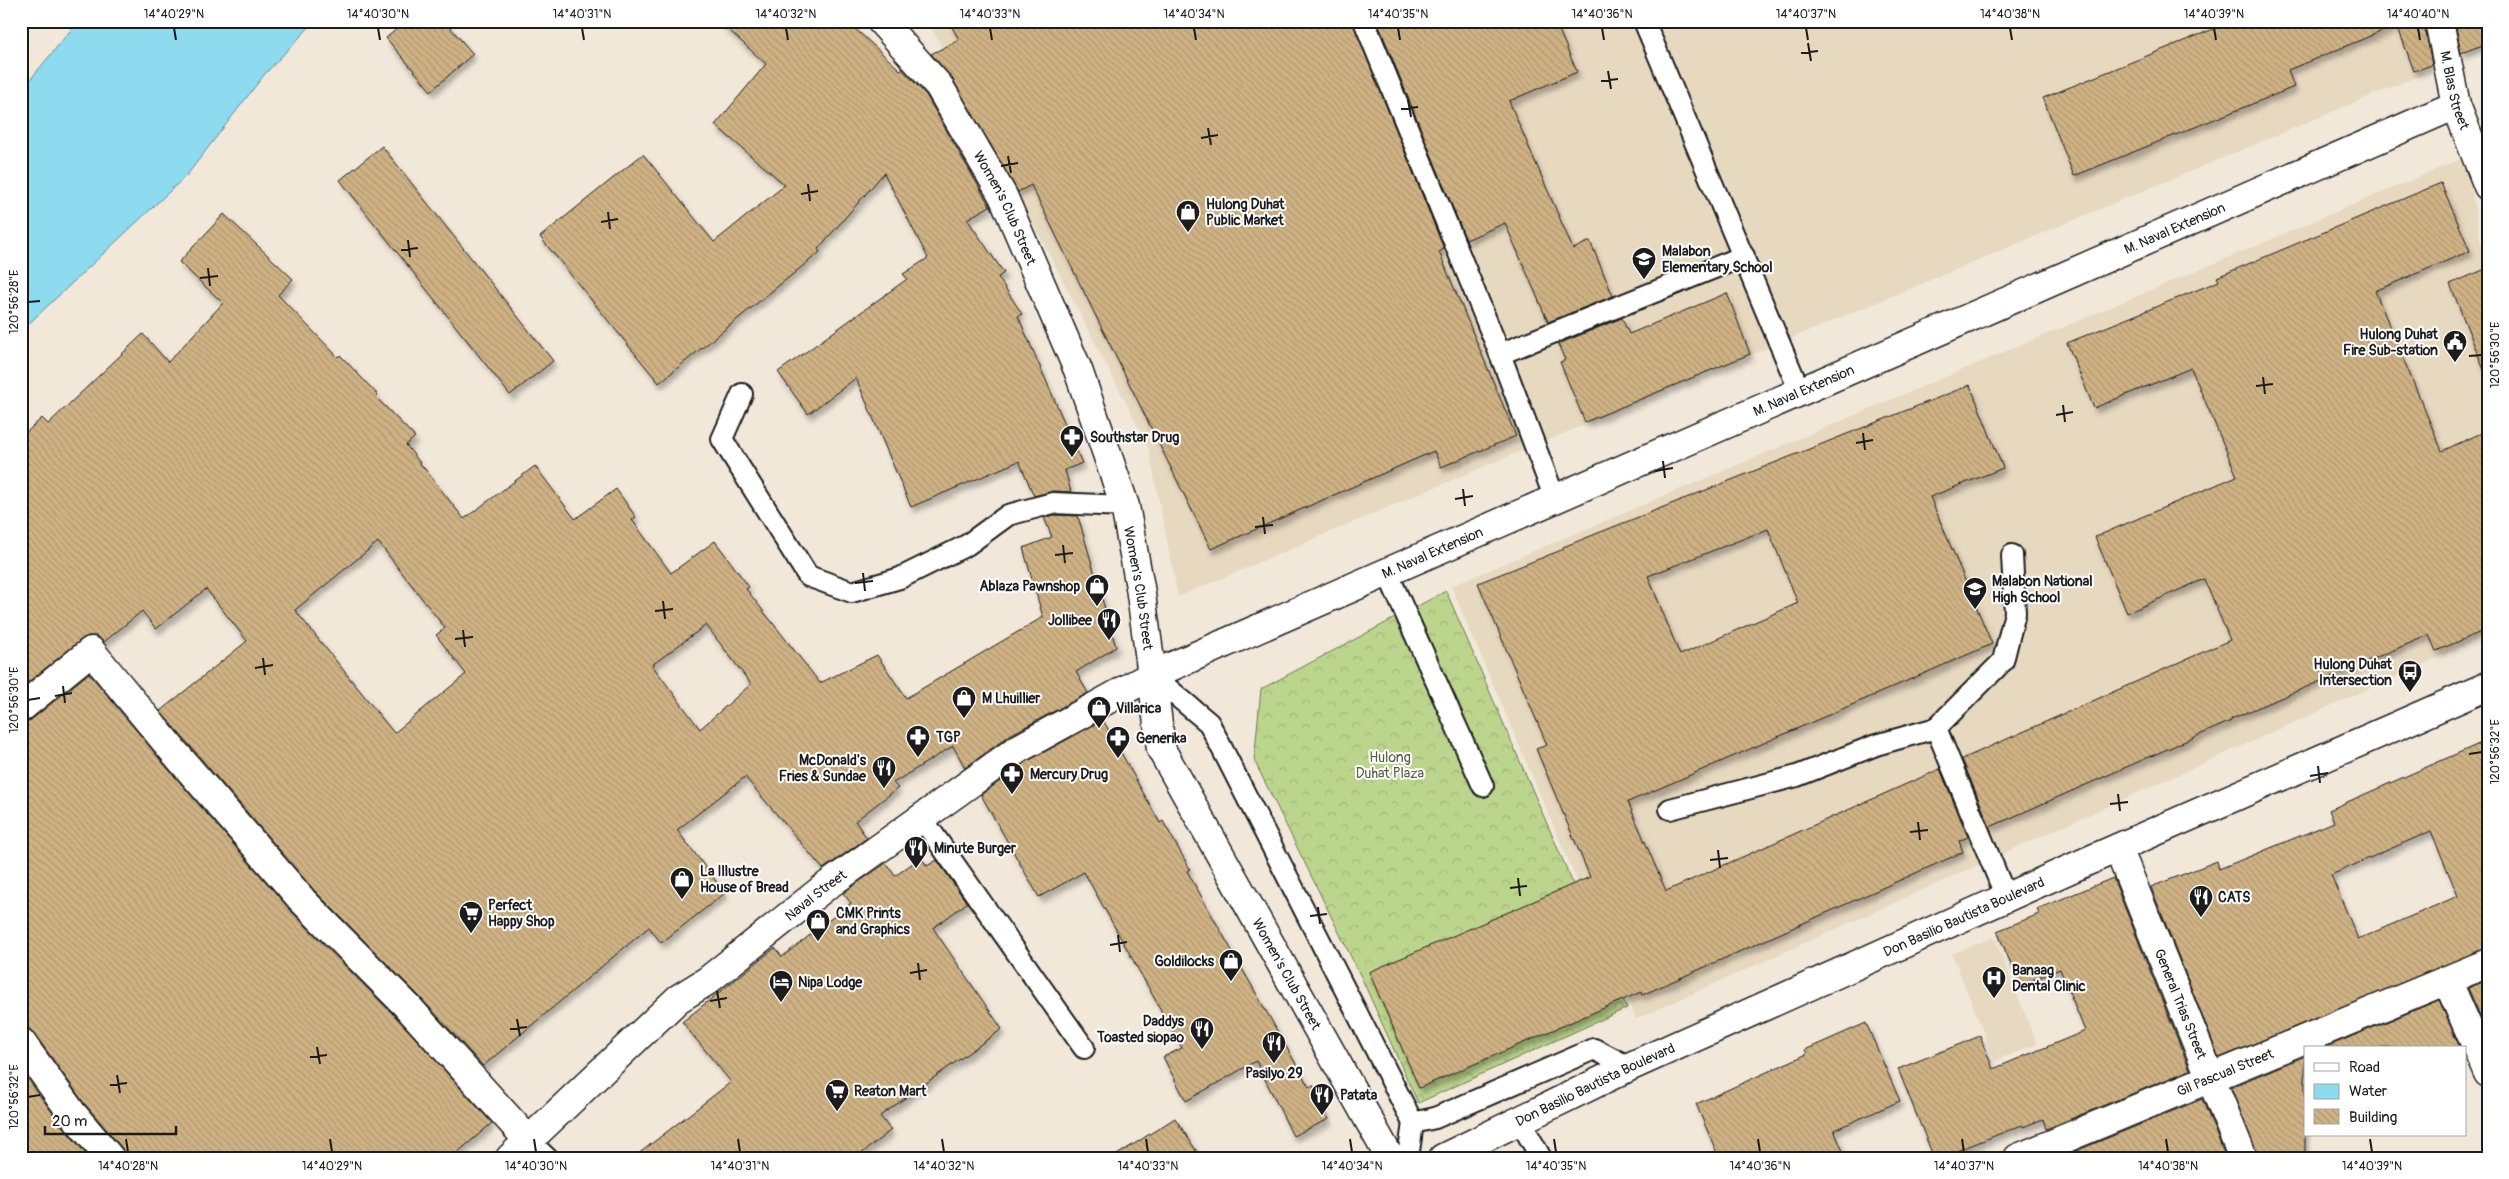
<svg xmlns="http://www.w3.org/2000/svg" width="2509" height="1179" viewBox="0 0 2509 1179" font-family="Pangolin,sans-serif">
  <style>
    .built { fill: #e7d8c0 }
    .forest { fill: url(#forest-crowns); stroke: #6c7854 }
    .water { fill: #8edaee; stroke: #608e9a }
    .building { fill: url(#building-back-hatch); stroke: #1c1c1c; fill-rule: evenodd; filter: url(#shadow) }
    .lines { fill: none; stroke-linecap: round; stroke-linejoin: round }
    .service-casing { stroke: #1c1c1c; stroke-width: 24 }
    .pedestrian-casing { stroke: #1c1c1c; stroke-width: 31 }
    .minor-casing { stroke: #1c1c1c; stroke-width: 31 }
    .tertiary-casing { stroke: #1c1c1c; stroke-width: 31 }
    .secondary-casing { stroke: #1c1c1c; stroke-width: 31 }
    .service { stroke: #fff; stroke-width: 20 }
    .pedestrian { stroke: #fff; stroke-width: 28 }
    .minor { stroke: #fff; stroke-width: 28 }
    .tertiary { stroke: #fff; stroke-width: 28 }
    .secondary { stroke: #fff; stroke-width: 28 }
    .ticks { fill: none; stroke: #1c1c1c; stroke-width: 2 }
    .labels { text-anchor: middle; stroke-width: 4; stroke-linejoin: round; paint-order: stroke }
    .street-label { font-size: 14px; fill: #1c1c1c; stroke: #fff }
    .poi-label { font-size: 14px; font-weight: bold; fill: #1c1c1c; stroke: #fff; text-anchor: start }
    .park-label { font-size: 14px; fill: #545d43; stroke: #fff }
    .neatline { fill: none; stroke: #1c1c1c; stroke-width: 2 }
    .ticks-label { font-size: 12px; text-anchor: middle; fill: #1c1c1c }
  </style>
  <defs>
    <pattern id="forest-crowns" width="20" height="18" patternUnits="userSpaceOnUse" patternTransform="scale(1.25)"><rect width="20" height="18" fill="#bcd58c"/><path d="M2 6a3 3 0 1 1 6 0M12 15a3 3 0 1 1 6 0" fill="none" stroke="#a1b678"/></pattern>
    <pattern id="building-back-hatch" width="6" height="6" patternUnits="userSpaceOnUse" patternTransform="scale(1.25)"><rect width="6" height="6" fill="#cfb284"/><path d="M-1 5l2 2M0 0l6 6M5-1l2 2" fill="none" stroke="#b19871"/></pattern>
    <filter id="shadow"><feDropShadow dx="3" dy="5.5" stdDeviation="2.5" flood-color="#0004"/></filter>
  </defs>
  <rect width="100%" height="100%" fill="#f1e8da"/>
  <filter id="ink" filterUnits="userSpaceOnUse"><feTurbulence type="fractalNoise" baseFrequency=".02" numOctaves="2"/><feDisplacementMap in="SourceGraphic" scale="10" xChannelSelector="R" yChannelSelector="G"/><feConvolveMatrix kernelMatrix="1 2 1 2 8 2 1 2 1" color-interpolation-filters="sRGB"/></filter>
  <g filter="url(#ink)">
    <g class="built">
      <polygon points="928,21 2401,21 2423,74 1440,485 1178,597 1148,445"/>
      <polygon points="2466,157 2483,257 2488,267 2488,635 1636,1019 1451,586"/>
      <polygon points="1994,937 2037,1044 1995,1061 1952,954"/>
    </g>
    <polygon class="forest" points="1446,591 1627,1008 1418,1103 1362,979 1254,760 1261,689"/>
    <polygon class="water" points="78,21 315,21 264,75 187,175 21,331 21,91"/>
    <g class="building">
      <polygon points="406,21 445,21 473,54 431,91 386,38"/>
      <polygon points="719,21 847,21 900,70 902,69 926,95 990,206 967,219 1004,273 998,277 1022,314 1018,316 1082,463 1065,470 1071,492 1053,491 1034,496 1019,461 911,507 856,378 808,414 778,372 907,279 903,274 928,258 884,173 818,249 820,252 659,383 540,237 643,154 714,242 785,185 715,125 766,64"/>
      <polygon points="949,21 1352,21 1444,249 1439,252 1516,436 1441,467 1434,451 1211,549 1031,185 1018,192 952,78 931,54 959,40"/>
      <polygon points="1377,21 1555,21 1577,72 1509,101 1573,249 1590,241 1613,296 1548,322 1505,223 1466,240"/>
      <polygon points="2233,21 2424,21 2432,65 2414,71 2397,25 2288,70 2294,87 2074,176 2043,98"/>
      <polygon points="2455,21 2488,21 2488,43 2461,53"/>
      <polygon points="382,146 553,361 510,395 340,180"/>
      <polygon points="2441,183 2470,251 2375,291 2442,451 2488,430 2488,629 2436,651 2429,635 2231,719 2231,721 1990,827 1962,759 2230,640 2204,579 2127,613 2095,537 2237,476 2191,368 2094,408 2067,343 2219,281 2217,277"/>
      <path d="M224,214L293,279L278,295L338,357L340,355L378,395L376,397L415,437L406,445L464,519L535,466L575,519L616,489L636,517L632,520L671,573L715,541L749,587L746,589L820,683L877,655L906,698L1043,617L1023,548L1052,537L1044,518L1054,515L1078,516L1116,647L1076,672L1088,693L1010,735L965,768L953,746L893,783L898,788L855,821L867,838L823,869L745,777L677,830L725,893L661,943L649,927L483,1066L418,995L314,890L160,711L247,641L206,589L156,629L142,611L104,642L96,636H89L82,639L21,688V437L42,418L48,424L143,334L168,362L223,303L179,262ZM378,542L445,628L436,635L466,674L394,733L295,610ZM706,625L751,684L700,729L652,665Z"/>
      <polygon points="2488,268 2488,374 2486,375 2450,284"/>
      <polygon points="1727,293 1750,354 1585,422 1560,362 1565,360 1558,344 1622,318 1629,334"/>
      <path d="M1970,385L2003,468L1930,497L1992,644L1628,802L1666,891L1940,769L1968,837L1959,841L1963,852L1642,995L1641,992L1419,1088L1369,972L1590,877L1536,749L1547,745L1478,583L1564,549L1563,547ZM1768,529L1798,603L1680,655L1648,576Z"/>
      <polygon points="89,673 163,763 291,911 396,1017 492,1123 451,1158 125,1158 122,1148 84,1103 34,1033 28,1028 21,1027 21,723 31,720"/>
      <polygon points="1103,720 1160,823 1163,821 1190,869 1187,871 1309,1087 1313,1085 1329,1119 1293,1136 1256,1061 1186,1101 1163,1057 1182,1048 1084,872 1039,897 981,795 1026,762"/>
      <path d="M2488,740V948L2219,1058L2151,887L2217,861L2219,869L2334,822L2329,810ZM2431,831L2458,896L2358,939L2331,875Z"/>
      <polygon points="921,857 927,866 937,860 967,903 933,928 1002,1029 880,1116 891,1130 856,1158 633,1158 731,1082 682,1022 775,948 782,957 851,903 843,893 886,863 895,876"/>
      <polygon points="2113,878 2190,1070 2046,1129 2043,1119 2023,1127 2022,1125 1939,1158 1934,1158 1898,1069 1980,1036 1993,1069 2085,1031 2060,969 2020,985 1997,931 2039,914 2037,909"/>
      <polygon points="2488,980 2488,1034 2468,988"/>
      <polygon points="2439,1000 2460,1048 2324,1048"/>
      <polygon points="1866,1023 1900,1101 1834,1130 1846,1158 1719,1158 1696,1104 1807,1054 1805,1050"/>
      <polygon points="2305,1056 2305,1158 2258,1158 2231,1087"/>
      <polygon points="21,1069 59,1122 89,1158 21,1158"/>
      <polygon points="2202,1099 2226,1158 2059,1158"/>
      <polygon points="1175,1118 1201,1158 1112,1158"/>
    </g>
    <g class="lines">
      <defs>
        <g id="service">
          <polyline points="1364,21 1500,354 1555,499"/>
          <polyline points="1644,21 1800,392"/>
          <polyline points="1500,354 1744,256"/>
          <polyline points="742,394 722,439 808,576 852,592 900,578 967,545 1008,515 1053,503 1125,506"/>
          <polyline points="1387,572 1483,786"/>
          <polyline points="1152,675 1209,723 1413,1123 1435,1118 1594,1049 1629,1067"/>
          <polyline points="1670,809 1797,776 1876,745 1936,728"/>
          <polyline points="921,817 1084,1048"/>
          <polyline points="2006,897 1936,728 2003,661 2015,613 2012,555"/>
          <polyline points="1519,1119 1541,1158"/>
          <polyline points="529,1141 547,1158"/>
          <polyline points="1408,1158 1413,1123"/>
        </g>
        <polyline id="pedestrian" points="2447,980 2488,1073"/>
        <g id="minor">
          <path id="s1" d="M2439,21L2456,105L2488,186"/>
          <path id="s2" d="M1152,675L2456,105"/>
          <polyline points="21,708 91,651 175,753 303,901 407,1006 529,1141"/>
          <path id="s3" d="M2118,848L2243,1158"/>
          <polyline points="21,1042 72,1113 110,1158"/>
          <path id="s4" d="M2018,1158L2488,963"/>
        </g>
        <g id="tertiary">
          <path id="s5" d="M881,21L939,86L1003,196L1078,370L1125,506L1140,587L1152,675"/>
        </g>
        <g id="secondary">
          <path id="s6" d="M510,1158L678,999L707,981L825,887L1018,749L1152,675L1161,749L1390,1158"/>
          <path id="s7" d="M1443,1158L1629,1067L2090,860L2488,686"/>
        </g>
      </defs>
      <use href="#service" class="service-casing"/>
      <use href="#pedestrian" class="pedestrian-casing"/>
      <use href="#minor" class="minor-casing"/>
      <use href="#tertiary" class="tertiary-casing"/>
      <use href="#secondary" class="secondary-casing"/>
      <use href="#service" class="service"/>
      <use href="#pedestrian" class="pedestrian"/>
      <use href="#minor" class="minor"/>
      <use href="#tertiary" class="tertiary"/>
      <use href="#secondary" class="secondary"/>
    </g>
  </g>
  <path class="ticks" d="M174,28L176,40M378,28L380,40M582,28L584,40M786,28L788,40M990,28L992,40M1194,28L1196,40M1398,28L1400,40M1602,28L1604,40M1806,28L1808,40M2010,28L2012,40M2214,28L2216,40M2418,28L2420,40M1808,43L1811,61M1801,53L1818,51M1608,71L1611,89M1601,81L1618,79M1408,100L1411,117M1401,109L1418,107M1208,128L1211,145M1201,138L1218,135M1008,156L1011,173M1001,166L1018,163M808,184L810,201M801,194L818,191M608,212L610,229M601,222L618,219M408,240L410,257M401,250L418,248M208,268L210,286M200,278L218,276M28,302L40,301M2469,356L2482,355M2263,377L2265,394M2256,386L2273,384M2063,405L2065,422M2056,415L2073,412M1863,433L1865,450M1856,443L1873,440M1663,461L1665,478M1655,471L1673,468M1463,489L1465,506M1455,499L1473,496M1263,517L1265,534M1255,527L1273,525M1063,545L1065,563M1055,555L1073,553M863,573L865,591M855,583L873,581M663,601L665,619M655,611L673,609M463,630L465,647M455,639L473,637M263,658L265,675M255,668L273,665M63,686L65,703M55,696L72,693M28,700L40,698M2469,754L2482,752M2318,766L2320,783M2310,776L2328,773M2118,794L2120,811M2110,804L2128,802M1918,822L1920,840M1910,832L1928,830M1718,850L1720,868M1710,860L1728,858M1518,878L1520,896M1510,888L1527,886M1318,907L1320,924M1310,916L1327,914M1118,935L1120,952M1110,945L1127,942M918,963L920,980M910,973L927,970M717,991L720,1008M710,1001L727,998M517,1019L520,1036M510,1029L527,1027M317,1047L320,1064M310,1057L327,1055M117,1075L120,1093M110,1085L127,1083M28,1097L40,1095M126,1139L128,1152M330,1139L332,1152M534,1139L536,1152M738,1139L740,1152M942,1139L944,1152M1146,1139L1148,1152M1350,1139L1352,1152M1554,1139L1556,1152M1758,1139L1760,1152M1962,1139L1964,1152M2166,1139L2168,1152M2370,1139L2372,1152"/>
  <defs>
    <symbol id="shop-pin" viewBox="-11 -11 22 30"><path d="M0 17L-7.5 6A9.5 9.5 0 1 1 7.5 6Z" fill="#1c1c1c" stroke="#fff"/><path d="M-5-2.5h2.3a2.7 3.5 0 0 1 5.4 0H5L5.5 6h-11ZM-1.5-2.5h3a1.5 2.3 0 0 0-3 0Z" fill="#fff"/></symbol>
    <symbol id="school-pin" viewBox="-11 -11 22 30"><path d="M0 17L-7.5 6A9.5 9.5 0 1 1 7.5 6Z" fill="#1c1c1c" stroke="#fff"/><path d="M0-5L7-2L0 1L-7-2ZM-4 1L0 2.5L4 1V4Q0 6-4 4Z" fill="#fff"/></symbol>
    <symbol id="civic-pin" viewBox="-11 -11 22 30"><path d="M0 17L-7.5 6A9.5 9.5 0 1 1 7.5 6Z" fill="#1c1c1c" stroke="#fff"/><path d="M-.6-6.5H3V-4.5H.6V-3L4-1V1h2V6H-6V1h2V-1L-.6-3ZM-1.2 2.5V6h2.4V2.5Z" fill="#fff"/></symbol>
    <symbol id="pharmacy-pin" viewBox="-11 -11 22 30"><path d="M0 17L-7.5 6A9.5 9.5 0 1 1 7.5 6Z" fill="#1c1c1c" stroke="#fff"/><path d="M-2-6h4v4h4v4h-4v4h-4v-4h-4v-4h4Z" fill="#fff"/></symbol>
    <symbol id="restaurant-pin" viewBox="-11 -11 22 30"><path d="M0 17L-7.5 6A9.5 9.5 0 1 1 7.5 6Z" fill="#1c1c1c" stroke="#fff"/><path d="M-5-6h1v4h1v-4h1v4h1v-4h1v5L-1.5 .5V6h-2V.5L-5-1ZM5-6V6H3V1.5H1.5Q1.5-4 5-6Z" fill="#fff"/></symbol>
    <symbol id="bus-pin" viewBox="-11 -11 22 30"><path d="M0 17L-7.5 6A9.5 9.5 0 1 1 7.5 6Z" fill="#1c1c1c" stroke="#fff"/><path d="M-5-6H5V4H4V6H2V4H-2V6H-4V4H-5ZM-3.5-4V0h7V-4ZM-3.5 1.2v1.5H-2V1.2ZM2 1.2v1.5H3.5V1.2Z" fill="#fff"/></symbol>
    <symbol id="supermarket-pin" viewBox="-11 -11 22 30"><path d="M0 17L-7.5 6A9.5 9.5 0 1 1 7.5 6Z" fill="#1c1c1c" stroke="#fff"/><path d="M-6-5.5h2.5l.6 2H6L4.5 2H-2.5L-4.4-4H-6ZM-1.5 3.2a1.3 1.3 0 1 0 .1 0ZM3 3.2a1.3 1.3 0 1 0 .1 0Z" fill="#fff"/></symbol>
    <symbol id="hospital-pin" viewBox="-11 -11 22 30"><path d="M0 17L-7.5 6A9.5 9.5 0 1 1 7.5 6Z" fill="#1c1c1c" stroke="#fff"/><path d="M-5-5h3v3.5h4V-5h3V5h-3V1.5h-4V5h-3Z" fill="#fff"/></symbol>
    <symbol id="hotel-pin" viewBox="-11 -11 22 30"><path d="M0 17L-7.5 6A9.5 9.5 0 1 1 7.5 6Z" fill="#1c1c1c" stroke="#fff"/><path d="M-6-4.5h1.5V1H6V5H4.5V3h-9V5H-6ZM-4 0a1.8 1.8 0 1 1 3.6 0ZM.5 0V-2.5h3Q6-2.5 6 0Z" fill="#fff"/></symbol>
  </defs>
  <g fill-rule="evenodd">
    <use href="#shop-pin" x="1174" y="198" width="28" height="38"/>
    <use href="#school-pin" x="1630" y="245" width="28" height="38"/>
    <use href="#civic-pin" x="2441" y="328" width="28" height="38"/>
    <use href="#pharmacy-pin" x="1058" y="423" width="28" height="38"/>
    <use href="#shop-pin" x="1083" y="572" width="28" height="38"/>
    <use href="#school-pin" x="1961" y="575" width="28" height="38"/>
    <use href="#restaurant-pin" x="1095" y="606" width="28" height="38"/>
    <use href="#bus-pin" x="2396" y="658" width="28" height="38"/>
    <use href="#shop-pin" x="950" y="684" width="28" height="38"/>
    <use href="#shop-pin" x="1085" y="694" width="28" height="38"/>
    <use href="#pharmacy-pin" x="904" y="723" width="28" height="38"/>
    <use href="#pharmacy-pin" x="1104" y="724" width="28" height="38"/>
    <use href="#restaurant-pin" x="870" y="754" width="28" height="38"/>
    <use href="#pharmacy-pin" x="998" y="760" width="28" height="38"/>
    <use href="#restaurant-pin" x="902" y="834" width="28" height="38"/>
    <use href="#shop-pin" x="668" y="865" width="28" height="38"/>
    <use href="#restaurant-pin" x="2187" y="883" width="28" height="38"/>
    <use href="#supermarket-pin" x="457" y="899" width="28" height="38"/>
    <use href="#shop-pin" x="804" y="907" width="28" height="38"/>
    <use href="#shop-pin" x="1217" y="947" width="28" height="38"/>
    <use href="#hospital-pin" x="1980" y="964" width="28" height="38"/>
    <use href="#hotel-pin" x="767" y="968" width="28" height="38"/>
    <use href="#restaurant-pin" x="1188" y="1015" width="28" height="38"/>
    <use href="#restaurant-pin" x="1260" y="1029" width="28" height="38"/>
    <use href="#supermarket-pin" x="823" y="1077" width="28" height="38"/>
    <use href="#restaurant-pin" x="1308" y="1081" width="28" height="38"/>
  </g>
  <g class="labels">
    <g class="street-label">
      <text dy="5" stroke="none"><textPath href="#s1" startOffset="71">M. Blas Street</textPath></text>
      <text dy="5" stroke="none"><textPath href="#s5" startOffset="226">Women's Club Street</textPath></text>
      <text dy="5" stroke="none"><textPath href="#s2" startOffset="1116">M. Naval Extension</textPath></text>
      <text dy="5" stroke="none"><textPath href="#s2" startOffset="711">M. Naval Extension</textPath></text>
      <text dy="5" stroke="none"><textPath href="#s2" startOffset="306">M. Naval Extension</textPath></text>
      <text dy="5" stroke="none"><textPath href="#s5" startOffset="631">Women's Club Street</textPath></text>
      <text dy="5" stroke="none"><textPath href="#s6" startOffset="404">Naval Street</textPath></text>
      <text dy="5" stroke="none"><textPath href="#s7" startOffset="574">Don Basilio Bautista Boulevard</textPath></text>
      <text dy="5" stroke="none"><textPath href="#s6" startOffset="1139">Women's Club Street</textPath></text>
      <text dy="5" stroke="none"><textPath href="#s3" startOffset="168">General Trias Street</textPath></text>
      <text dy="5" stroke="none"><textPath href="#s4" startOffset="224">Gil Pascual Street</textPath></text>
      <text dy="5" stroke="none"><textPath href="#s7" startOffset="169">Don Basilio Bautista Boulevard</textPath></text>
    </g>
    <g class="poi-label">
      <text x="1206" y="209">Hulong Duhat<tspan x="1206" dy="16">Public Market</tspan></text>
      <text x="1662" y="256">Malabon<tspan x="1662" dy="16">Elementary School</tspan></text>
      <text x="2438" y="339" text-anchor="end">Hulong Duhat<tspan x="2438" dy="16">Fire Sub-station</tspan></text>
      <text x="1090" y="442">Southstar Drug</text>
      <text x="1992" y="586">Malabon National<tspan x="1992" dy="16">High School</tspan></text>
      <text x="1080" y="591" text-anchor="end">Ablaza Pawnshop</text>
      <text x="1092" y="625" text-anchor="end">Jollibee</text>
      <text x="2392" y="669" text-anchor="end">Hulong Duhat<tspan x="2392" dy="16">Intersection</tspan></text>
      <text x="982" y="703">M Lhuillier</text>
      <text x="1116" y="713">Villarica</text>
      <text x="936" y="742">TGP</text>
      <text x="1136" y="743">Generika</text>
      <text x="866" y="765" text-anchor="end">McDonald's<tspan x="866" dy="16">Fries &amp; Sundae</tspan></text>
      <text x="1030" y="779">Mercury Drug</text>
      <text x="934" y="853">Minute Burger</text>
      <text x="700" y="876">La Illustre<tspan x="700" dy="16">House of Bread</tspan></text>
      <text x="2218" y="902">CATS</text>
      <text x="488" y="910">Perfect<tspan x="488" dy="16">Happy Shop</tspan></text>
      <text x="836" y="918">CMK Prints<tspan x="836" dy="16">and Graphics</tspan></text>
      <text x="1214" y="966" text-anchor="end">Goldilocks</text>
      <text x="2012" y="975">Banaag<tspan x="2012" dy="16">Dental Clinic</tspan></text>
      <text x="798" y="987">Nipa Lodge</text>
      <text x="1184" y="1026" text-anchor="end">Daddys<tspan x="1184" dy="16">Toasted siopao</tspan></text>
      <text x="1274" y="1078" text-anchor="middle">Pasilyo 29</text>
      <text x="854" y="1096">Reaton Mart</text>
      <text x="1340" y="1100">Patata</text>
    </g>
    <g class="park-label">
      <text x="1390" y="762">Hulong<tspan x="1390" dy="16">Duhat Plaza</tspan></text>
    </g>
  </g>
  <rect width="2509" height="1179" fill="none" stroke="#fff" stroke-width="55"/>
  <rect x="2304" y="1046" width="162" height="90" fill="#ffffff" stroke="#a4a4a4"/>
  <rect x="2314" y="1063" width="25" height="8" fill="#ffffff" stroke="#a4a4a4"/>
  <text x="2349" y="1072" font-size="15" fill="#1c1c1c">Road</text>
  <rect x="2314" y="1084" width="25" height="15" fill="#8edaee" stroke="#a4a4a4"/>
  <text x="2349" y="1096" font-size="15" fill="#1c1c1c">Water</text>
  <rect x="2314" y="1109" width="25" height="15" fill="url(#building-back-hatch)" stroke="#a4a4a4"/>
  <text x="2349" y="1122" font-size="15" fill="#1c1c1c">Building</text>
  <path d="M45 1126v8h131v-8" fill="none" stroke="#1c1c1c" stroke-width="2.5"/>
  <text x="52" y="1126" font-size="15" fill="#1c1c1c" stroke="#ffffff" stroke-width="4" paint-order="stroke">20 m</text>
  <rect x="28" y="28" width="2454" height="1124" class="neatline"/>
  <g class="ticks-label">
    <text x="174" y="18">14°40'29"N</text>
    <text x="378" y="18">14°40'30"N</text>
    <text x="582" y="18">14°40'31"N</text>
    <text x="786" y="18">14°40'32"N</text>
    <text x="990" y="18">14°40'33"N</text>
    <text x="1194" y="18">14°40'34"N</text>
    <text x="1398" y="18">14°40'35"N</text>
    <text x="1602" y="18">14°40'36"N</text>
    <text x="1806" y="18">14°40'37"N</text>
    <text x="2010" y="18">14°40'38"N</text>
    <text x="2214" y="18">14°40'39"N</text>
    <text x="2418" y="18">14°40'40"N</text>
    <text transform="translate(14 302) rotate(-90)" y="4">120°56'28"E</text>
    <text transform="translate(2495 355) rotate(-90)" y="4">120°56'30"E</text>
    <text transform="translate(14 700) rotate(-90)" y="4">120°56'30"E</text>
    <text transform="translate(2495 752) rotate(-90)" y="4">120°56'32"E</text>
    <text transform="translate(14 1097) rotate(-90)" y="4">120°56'32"E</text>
    <text x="128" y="1170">14°40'28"N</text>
    <text x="332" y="1170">14°40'29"N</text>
    <text x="536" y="1170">14°40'30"N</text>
    <text x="740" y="1170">14°40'31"N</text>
    <text x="944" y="1170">14°40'32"N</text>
    <text x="1148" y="1170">14°40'33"N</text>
    <text x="1352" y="1170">14°40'34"N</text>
    <text x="1556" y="1170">14°40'35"N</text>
    <text x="1760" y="1170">14°40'36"N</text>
    <text x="1964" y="1170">14°40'37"N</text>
    <text x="2168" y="1170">14°40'38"N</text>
    <text x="2372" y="1170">14°40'39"N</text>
  </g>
</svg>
